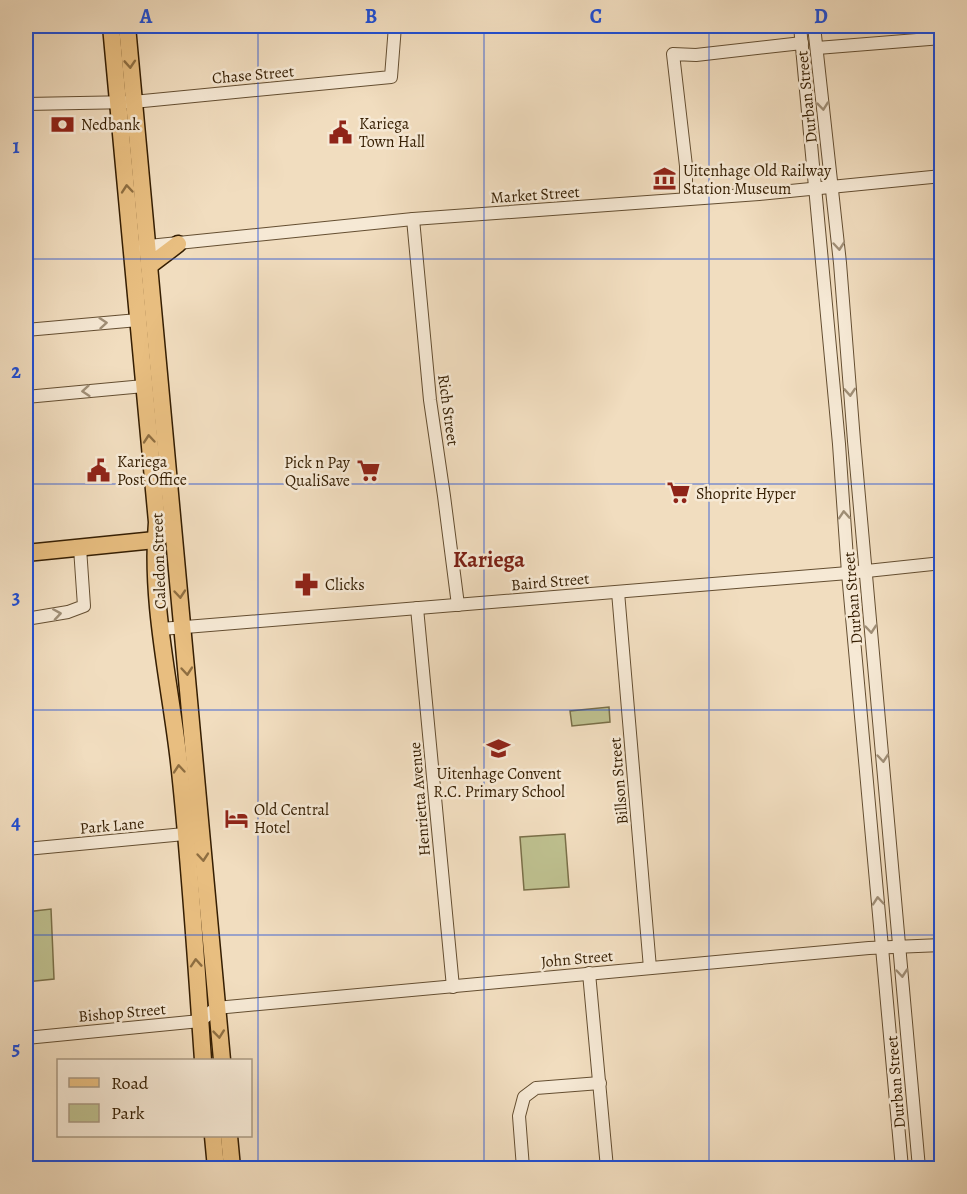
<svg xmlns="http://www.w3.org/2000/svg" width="967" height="1194" viewBox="0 0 967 1194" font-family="Alegreya,serif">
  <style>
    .green { fill: #bec08f; stroke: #7a6f48; stroke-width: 1.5 }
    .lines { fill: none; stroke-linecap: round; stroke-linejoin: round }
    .minor-casing { stroke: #644e31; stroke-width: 14 }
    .major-casing { stroke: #351e02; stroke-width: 19 }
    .minor { stroke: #f6e9d5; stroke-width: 12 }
    .major { stroke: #e8be80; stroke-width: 16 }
    .oneway { stroke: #8e6e41 }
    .oneway2 { stroke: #9f8e76 }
    .grid { fill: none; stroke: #1d4ed8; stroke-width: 1.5; stroke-opacity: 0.55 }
    .labels { text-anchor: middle; stroke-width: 5; stroke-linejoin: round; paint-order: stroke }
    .street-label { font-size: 16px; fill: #351e02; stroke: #f6e9d5 }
    .poi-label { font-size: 16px; fill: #351e02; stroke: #f6e9d5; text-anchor: start }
    .district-label { font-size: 22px; font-weight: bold; fill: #7a1f14; stroke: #f6e9d5 }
    .neatline { fill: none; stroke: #1d4ed8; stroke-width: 2 }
    .grid-label { font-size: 20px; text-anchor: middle; font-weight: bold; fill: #1d4ed8 }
  </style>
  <rect width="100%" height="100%" fill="#f1ddbf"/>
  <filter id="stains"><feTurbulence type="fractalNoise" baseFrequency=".00333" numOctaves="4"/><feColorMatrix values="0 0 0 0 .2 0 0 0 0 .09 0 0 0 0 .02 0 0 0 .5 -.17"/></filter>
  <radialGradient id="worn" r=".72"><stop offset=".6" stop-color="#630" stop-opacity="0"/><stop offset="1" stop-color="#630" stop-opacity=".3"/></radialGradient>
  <g class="green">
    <polygon points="609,707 610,722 572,726 570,711"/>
    <polygon points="565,834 569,887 524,890 520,837"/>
    <polygon points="51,909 54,979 26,982 26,912"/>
  </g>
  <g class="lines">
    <defs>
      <g id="minor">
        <polyline points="800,26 839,444 848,573 902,1168"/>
        <polyline points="814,26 840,263 854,441 919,1168"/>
        <polyline points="817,48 942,38"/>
        <polyline points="26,104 133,102 391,77 395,26"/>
        <polyline points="686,199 686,166 673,54 696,55 802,43"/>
        <polyline points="413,219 430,400 444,496 458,605"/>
        <polyline points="139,247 413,219 759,194 942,176"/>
        <polyline points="26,330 138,320"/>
        <polyline points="26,397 144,386"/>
        <polyline points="618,592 650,968"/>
        <polyline points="417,608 453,987"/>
        <polyline points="26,619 68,612 84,606 80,548"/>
        <polyline points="161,629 848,573 942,563"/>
        <polyline points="26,849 195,833"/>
        <polyline points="589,973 607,1168"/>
        <polyline points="26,1038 200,1021 216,1008 869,948 942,945"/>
        <polyline points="523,1168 519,1116 524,1097 536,1088 600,1083"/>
      </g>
      <g id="major">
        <path d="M111,26L157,522C150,602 170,683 179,762C190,861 196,961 203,1060"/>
        <polyline points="127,26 222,1060"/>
        <polyline points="149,266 178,244"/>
        <polyline points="26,553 155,540 165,534"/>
        <polyline points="213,1136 216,1168"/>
        <polyline points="229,1136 232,1168"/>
      </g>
    </defs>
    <use href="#minor" class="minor-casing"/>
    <use href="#major" class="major-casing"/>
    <use href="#minor" class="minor"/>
    <use href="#major" class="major"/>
  </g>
  <defs><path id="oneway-chevron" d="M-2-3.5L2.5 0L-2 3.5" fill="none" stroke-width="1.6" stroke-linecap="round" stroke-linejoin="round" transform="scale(1.5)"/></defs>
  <g class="oneway">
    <use href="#oneway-chevron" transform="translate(130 64) rotate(86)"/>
    <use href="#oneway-chevron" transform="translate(127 189) rotate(-95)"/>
    <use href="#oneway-chevron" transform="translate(149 439) rotate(-95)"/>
    <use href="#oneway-chevron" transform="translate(180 594) rotate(85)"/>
    <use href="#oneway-chevron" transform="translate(187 671) rotate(85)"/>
    <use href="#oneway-chevron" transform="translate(179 769) rotate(-95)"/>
    <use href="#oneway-chevron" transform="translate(203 857) rotate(85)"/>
    <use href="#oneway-chevron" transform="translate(196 963) rotate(-94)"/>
    <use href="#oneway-chevron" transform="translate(219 1034) rotate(84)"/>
  </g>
  <g class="oneway2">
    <use href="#oneway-chevron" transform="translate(823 106) rotate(84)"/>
    <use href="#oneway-chevron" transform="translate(839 246) rotate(85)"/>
    <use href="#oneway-chevron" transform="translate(103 323) rotate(-5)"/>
    <use href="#oneway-chevron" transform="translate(86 391) rotate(175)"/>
    <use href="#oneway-chevron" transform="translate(850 392) rotate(86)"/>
    <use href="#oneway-chevron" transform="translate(844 515) rotate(-94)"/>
    <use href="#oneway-chevron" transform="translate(57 614) rotate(-9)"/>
    <use href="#oneway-chevron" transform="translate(871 629) rotate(85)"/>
    <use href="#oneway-chevron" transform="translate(883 758) rotate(85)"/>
    <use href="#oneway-chevron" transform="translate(878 901) rotate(-95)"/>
    <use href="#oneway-chevron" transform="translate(902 973) rotate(85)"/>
  </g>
  <path class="grid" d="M258,26V1168M484,26V1168M709,26V1168M26,259H942M26,484H942M26,710H942M26,935H942"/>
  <defs>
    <symbol id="bank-bare" viewBox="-9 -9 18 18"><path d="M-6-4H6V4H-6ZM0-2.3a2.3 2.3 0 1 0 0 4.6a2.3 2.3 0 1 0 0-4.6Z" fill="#8f2418" stroke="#f6e9d5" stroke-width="2.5" paint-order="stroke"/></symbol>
    <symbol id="civic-bare" viewBox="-9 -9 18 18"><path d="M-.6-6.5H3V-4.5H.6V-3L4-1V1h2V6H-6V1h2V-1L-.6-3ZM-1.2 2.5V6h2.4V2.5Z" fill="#8f2418" stroke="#f6e9d5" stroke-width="2.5" paint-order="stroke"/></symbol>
    <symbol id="museum-bare" viewBox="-9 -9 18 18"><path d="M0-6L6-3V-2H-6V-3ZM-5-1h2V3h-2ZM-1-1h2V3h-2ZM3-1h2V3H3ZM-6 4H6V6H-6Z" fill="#8f2418" stroke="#f6e9d5" stroke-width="2.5" paint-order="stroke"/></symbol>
    <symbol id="supermarket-bare" viewBox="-9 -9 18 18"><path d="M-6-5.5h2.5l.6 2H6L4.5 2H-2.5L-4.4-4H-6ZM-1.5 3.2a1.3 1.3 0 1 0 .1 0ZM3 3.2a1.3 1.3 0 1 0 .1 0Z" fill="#8f2418" stroke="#f6e9d5" stroke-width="2.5" paint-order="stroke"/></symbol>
    <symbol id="pharmacy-bare" viewBox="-9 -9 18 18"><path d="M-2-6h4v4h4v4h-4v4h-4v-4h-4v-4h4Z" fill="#8f2418" stroke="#f6e9d5" stroke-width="2.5" paint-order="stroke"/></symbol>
    <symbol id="school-bare" viewBox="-9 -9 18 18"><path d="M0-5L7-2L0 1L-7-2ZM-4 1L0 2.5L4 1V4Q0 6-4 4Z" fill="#8f2418" stroke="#f6e9d5" stroke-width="2.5" paint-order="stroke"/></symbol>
    <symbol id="hotel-bare" viewBox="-9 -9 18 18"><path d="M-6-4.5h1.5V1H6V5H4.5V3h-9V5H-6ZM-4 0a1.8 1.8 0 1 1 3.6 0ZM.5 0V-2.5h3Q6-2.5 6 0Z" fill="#8f2418" stroke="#f6e9d5" stroke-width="2.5" paint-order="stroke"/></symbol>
  </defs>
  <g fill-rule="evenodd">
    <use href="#bank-bare" x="46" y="108" width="33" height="33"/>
    <use href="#civic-bare" x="324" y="116" width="33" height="33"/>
    <use href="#museum-bare" x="648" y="162" width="33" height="33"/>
    <use href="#civic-bare" x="82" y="454" width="33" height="33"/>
    <use href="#supermarket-bare" x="352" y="454" width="33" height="33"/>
    <use href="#supermarket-bare" x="662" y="476" width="33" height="33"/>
    <use href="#pharmacy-bare" x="290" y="568" width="33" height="33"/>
    <use href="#school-bare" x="482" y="732" width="33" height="33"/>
    <use href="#hotel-bare" x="220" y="802" width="33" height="33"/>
  </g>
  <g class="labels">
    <g class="street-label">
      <text transform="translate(253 74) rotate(-5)" y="6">Chase Street</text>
      <text transform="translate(806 97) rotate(-96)" y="6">Durban Street</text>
      <text transform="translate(535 194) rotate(-4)" y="6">Market Street</text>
      <text transform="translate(449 410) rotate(82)" y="6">Rich Street</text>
      <text transform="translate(158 561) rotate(-92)" y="6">Caledon Street</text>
      <text transform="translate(550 581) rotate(-5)" y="6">Baird Street</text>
      <text transform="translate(852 598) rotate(-95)" y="6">Durban Street</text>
      <text transform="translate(618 781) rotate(-95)" y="6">Billson Street</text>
      <text transform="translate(419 799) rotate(-95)" y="6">Henrietta Avenue</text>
      <text transform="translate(112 825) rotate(-5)" y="6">Park Lane</text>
      <text transform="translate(577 958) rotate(-5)" y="6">John Street</text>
      <text transform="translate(122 1012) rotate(-5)" y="6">Bishop Street</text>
      <text transform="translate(895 1082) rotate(-95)" y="6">Durban Street</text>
    </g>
    <g class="poi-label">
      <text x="359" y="129">Kariega<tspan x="359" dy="18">Town Hall</tspan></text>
      <text x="81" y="130">Nedbank</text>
      <text x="683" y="176">Uitenhage Old Railway<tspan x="683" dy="18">Station Museum</tspan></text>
      <text x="117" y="467">Kariega<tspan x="117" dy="18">Post Office</tspan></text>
      <text x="350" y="468" text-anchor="end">Pick n Pay<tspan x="350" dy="18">QualiSave</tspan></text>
      <text x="696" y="499">Shoprite Hyper</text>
      <text x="325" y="590">Clicks</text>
      <text x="499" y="779" text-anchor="middle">Uitenhage Convent<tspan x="499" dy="18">R.C. Primary School</tspan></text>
      <text x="254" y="815">Old Central<tspan x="254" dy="18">Hotel</tspan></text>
    </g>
    <g class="district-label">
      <text x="489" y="567">Kariega</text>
    </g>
  </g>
  <rect width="967" height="1194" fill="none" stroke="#f1ddbf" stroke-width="66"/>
  <rect x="57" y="1059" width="195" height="78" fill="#f6e9d5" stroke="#a99881" stroke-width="1.5"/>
  <rect x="69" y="1078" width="30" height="9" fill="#e8be80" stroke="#a99881" stroke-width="1.5"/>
  <text x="111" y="1089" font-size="18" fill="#351e02">Road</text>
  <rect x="69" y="1104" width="30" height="18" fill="#bec08f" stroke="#a99881" stroke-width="1.5"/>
  <text x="111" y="1119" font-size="18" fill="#351e02">Park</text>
  <rect x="33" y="33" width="901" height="1128" class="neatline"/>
  <g class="grid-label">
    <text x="146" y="23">A</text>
    <text x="371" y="23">B</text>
    <text x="596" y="23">C</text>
    <text x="821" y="23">D</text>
    <text x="16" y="153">1</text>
    <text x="16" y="378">2</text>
    <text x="16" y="604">3</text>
    <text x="16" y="829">4</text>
    <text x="16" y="1055">5</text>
  </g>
  <rect width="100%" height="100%" filter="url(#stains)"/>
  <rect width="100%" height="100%" fill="url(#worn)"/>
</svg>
